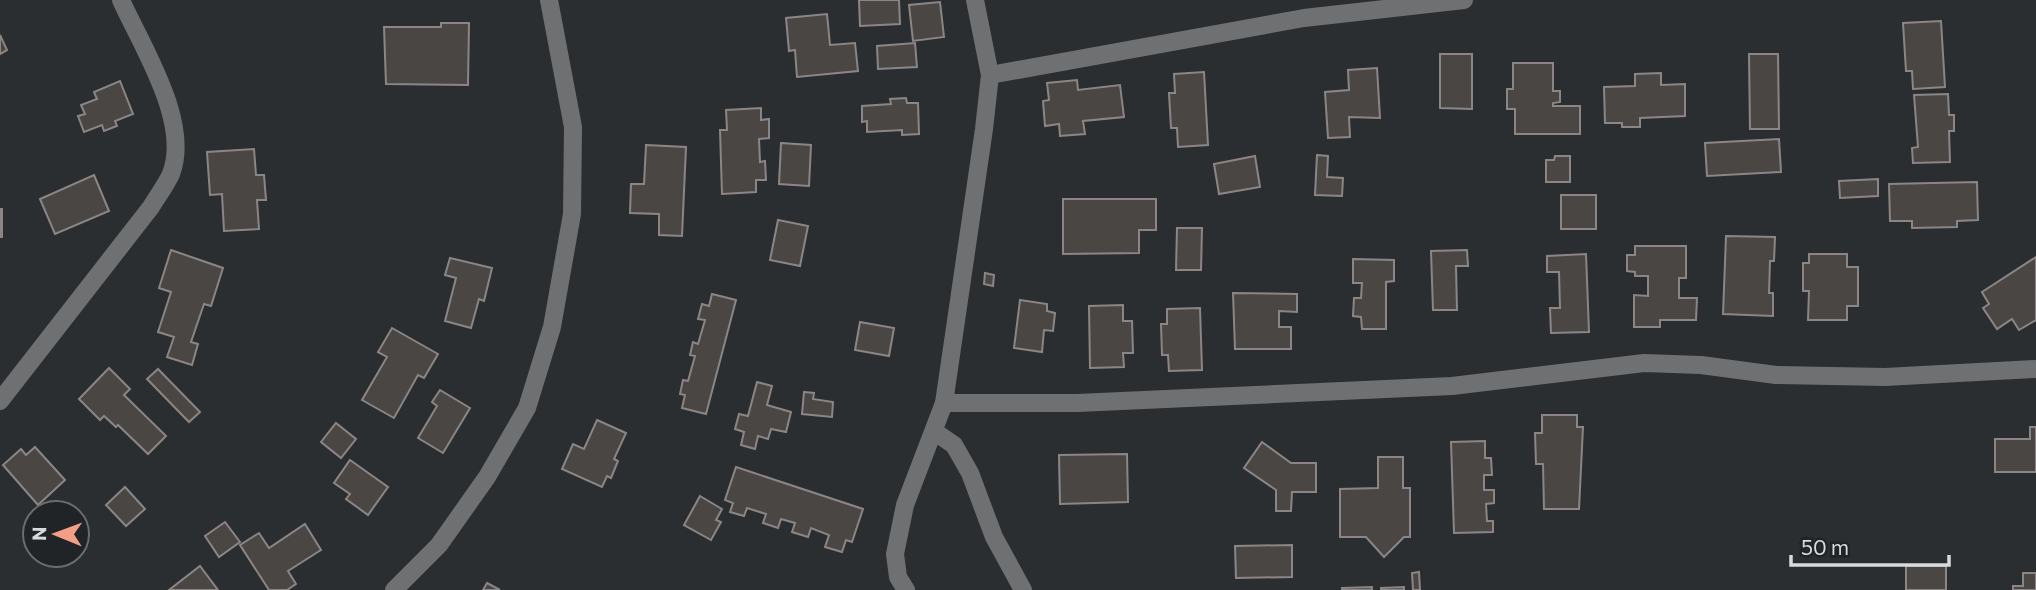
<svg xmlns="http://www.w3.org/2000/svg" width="2036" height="590" viewBox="0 0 2036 590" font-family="Commissioner,sans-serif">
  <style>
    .building { fill: #4a4644; stroke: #8b8685; stroke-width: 2 }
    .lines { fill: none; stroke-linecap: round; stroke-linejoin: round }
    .minor { stroke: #6f7072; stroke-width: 18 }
  </style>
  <rect width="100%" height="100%" fill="#2b2e30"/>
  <g class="building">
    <polygon points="859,0 899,0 900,24 860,26"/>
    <polygon points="940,2 944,37 913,41 909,5"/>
    <polygon points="827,14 830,45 855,43 858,71 797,77 795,50 789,51 786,18"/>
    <polygon points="1941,21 1945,87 1913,89 1912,71 1906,71 1903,23"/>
    <polygon points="441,23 469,23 468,85 386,84 384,27 441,27"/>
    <polygon points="0,35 7,50 0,54"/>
    <polygon points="915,43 917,67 878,69 877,46"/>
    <polygon points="1440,54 1472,54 1472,109 1440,108"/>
    <polygon points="1749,54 1778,54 1779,129 1750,129"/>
    <polygon points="1513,63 1553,63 1553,91 1560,91 1560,102 1553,103 1553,106 1580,106 1580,134 1515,134 1515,109 1507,109 1507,89 1513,89"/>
    <polygon points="1377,68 1380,118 1349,117 1350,137 1328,138 1325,92 1349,90 1348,70"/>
    <polygon points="1204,72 1208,145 1178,147 1177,128 1171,128 1169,93 1175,93 1174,74"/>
    <polygon points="1661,73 1661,85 1685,84 1685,116 1640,118 1640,127 1622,127 1622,123 1605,123 1604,87 1635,86 1635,74"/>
    <polygon points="1077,80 1078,90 1120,85 1124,117 1083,121 1085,134 1060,136 1059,124 1045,126 1043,101 1049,100 1047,83"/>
    <polygon points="120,81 133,114 115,121 117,126 104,131 102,125 84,132 78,116 85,114 81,105 97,99 94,92"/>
    <polygon points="1948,94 1949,115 1954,115 1954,131 1949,131 1950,162 1913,163 1912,148 1918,147 1914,95"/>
    <polygon points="906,98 907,103 918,103 919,134 902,135 902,130 867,132 867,121 862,122 862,106 891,104 890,99"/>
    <polygon points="761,108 761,120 769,119 769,138 759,139 760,162 765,161 766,180 756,180 756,192 722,194 720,130 727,130 726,110"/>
    <polygon points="1779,139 1781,172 1707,176 1705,143"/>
    <polygon points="781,143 811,145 809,186 779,184"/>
    <polygon points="646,145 686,147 682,236 659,235 659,214 630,213 631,184 644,184"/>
    <polygon points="254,149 256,175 264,175 266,200 257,200 259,229 224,231 222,194 210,195 207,152"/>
    <polygon points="1317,155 1328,156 1327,177 1343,178 1342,196 1315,195"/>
    <polygon points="1255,156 1260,187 1219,194 1214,164"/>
    <polygon points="1555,156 1570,156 1570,182 1546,182 1546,160 1554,160"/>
    <polygon points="94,175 109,211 55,234 40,199"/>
    <polygon points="1878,179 1878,196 1840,198 1839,181"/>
    <polygon points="1977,182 1978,220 1957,221 1957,227 1912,228 1912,221 1890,221 1889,184"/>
    <rect x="1561" y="195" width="35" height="34"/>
    <polygon points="1063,199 1156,199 1156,230 1139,230 1139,253 1063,254"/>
    <rect x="0" y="209" width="2" height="28"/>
    <polygon points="778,220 808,226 800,266 770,260"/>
    <polygon points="1177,228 1202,228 1201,270 1176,270"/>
    <polygon points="1726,236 1775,237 1774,261 1770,261 1769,293 1773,293 1773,316 1723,314"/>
    <polygon points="1635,246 1686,246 1686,278 1679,278 1679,298 1697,298 1696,320 1660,320 1660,327 1634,327 1634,295 1648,296 1648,276 1635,276 1635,272 1627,271 1627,255 1635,255"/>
    <polygon points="171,250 223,268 211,306 204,304 191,342 198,344 192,365 167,357 174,337 158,332 171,292 159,288"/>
    <polygon points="1467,250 1468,266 1456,266 1457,310 1433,310 1431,251"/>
    <polygon points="1586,254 1589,332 1551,333 1550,308 1560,308 1559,272 1547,272 1547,256"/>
    <polygon points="1809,254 1847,254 1847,267 1858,267 1858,306 1847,306 1847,320 1808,320 1809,291 1803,291 1803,263 1809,263"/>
    <polygon points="2036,257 2036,320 2019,330 2012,319 1997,329 1983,308 1989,304 1982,292"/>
    <polygon points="450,258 492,268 484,301 479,299 471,328 445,321 456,278 445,275"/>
    <polygon points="1353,259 1394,260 1394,281 1386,282 1386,329 1362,329 1361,317 1353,316 1354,298 1361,298 1362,283 1353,283"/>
    <polygon points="985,273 994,275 993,286 984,284"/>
    <polygon points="1233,293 1297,294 1297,312 1279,311 1279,327 1291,327 1291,349 1235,349"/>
    <polygon points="712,294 736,300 706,414 682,408 685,395 680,394 683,380 688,381 695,356 690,355 693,342 698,344 705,320 698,319 702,304 709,306"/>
    <polygon points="1020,300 1047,304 1047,311 1055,313 1053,331 1044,330 1042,352 1014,348"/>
    <polygon points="1123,305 1123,321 1132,321 1133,353 1123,353 1124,367 1090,368 1089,306"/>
    <polygon points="1200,308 1202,370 1169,371 1168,355 1162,355 1161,324 1167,324 1167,309"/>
    <polygon points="860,322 894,328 889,356 855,350"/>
    <polygon points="392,328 438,354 424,378 418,375 394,418 362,400 387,357 378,352"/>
    <polygon points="109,368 130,389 124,395 166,436 148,454 118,425 116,427 104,416 100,420 79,399"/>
    <polygon points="158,369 200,412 189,422 147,379"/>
    <polygon points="757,382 772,386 767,405 791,412 786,432 771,429 768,439 758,436 755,449 741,445 744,432 735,429 739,414 748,416"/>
    <polygon points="440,390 470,408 443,453 418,438 437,406 432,402"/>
    <polygon points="804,392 814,393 813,399 833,402 832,417 802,414"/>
    <polygon points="1542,415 1577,415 1577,427 1583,427 1579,509 1544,509 1543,464 1536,464 1535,433 1542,433"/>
    <polygon points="597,420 626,433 614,459 618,461 611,478 607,476 602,487 562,469 573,444 584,449"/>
    <polygon points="336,423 356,439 341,458 321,442"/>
    <polygon points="2030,427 2036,427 2036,472 1995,472 1995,439 2030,439"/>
    <polygon points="1485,441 1485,458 1491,458 1492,475 1484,475 1484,490 1494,490 1494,503 1486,504 1487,521 1493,521 1493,532 1454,533 1451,442"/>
    <polygon points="1262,442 1291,463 1316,463 1316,492 1292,492 1291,511 1276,511 1276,490 1244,468"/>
    <polygon points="35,447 65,480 38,505 3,465 21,449 26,455"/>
    <polygon points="1127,454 1128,502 1060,504 1059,455"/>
    <polygon points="1378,457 1403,457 1403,488 1410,488 1410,537 1404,537 1384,557 1366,537 1340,537 1340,489 1378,488"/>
    <polygon points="350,460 388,487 368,515 346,499 350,494 334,483"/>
    <polygon points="736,467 863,509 852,542 846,540 842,552 825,547 829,535 811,528 808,537 792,532 795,523 781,519 778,528 763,523 766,514 747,508 744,516 730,512 733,503 725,500"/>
    <polygon points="125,487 145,509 126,526 106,505"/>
    <polygon points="700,496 722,509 716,520 721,522 711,540 684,525"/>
    <polygon points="225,522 240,542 219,557 205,536"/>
    <polygon points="305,524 321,550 288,571 296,584 287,590 269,590 240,545 259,533 269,548"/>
    <polygon points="1292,545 1292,577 1236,578 1235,546"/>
    <polygon points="200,566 218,590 169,590"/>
    <rect x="1906" y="566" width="40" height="24"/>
    <polygon points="1419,572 1420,590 1413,590 1412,573"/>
    <polygon points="2023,573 2036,573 2036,590 2013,590 2013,586 2023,586"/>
    <polygon points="487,583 500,590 483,590"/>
    <polygon points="1372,587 1372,590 1342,590 1342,588"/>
    <polygon points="1404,587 1404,590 1381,590 1381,588"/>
  </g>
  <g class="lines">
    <g class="minor">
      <polyline points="990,75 1304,18 1464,0"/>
      <path d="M0,401L151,207C157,197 166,185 171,174C191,122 142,47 121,0"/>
      <polyline points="944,403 1077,403 1452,386 1644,363 1701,365 1776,375 1885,377 2036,369"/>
      <polyline points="935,432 954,445 970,473 994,537 1023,590"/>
      <polyline points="394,590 439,545 487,477 527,408 552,327 572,214 573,127 549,0"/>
      <polyline points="906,590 898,577 895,554 905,505 944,403 984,129 990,75 975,0"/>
    </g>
  </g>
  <g transform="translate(56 534) rotate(271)"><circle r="33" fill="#212426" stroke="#6a6d6e" stroke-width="2"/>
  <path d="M0-5L12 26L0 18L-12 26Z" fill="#f49e87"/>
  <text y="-10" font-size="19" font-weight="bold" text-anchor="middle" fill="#d8dadb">N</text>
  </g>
  <path d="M1791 555v10h158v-10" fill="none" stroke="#d8dadb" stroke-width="3.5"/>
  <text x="1801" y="555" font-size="21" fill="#d8dadb" stroke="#212426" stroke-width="5" paint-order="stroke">50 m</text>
</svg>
